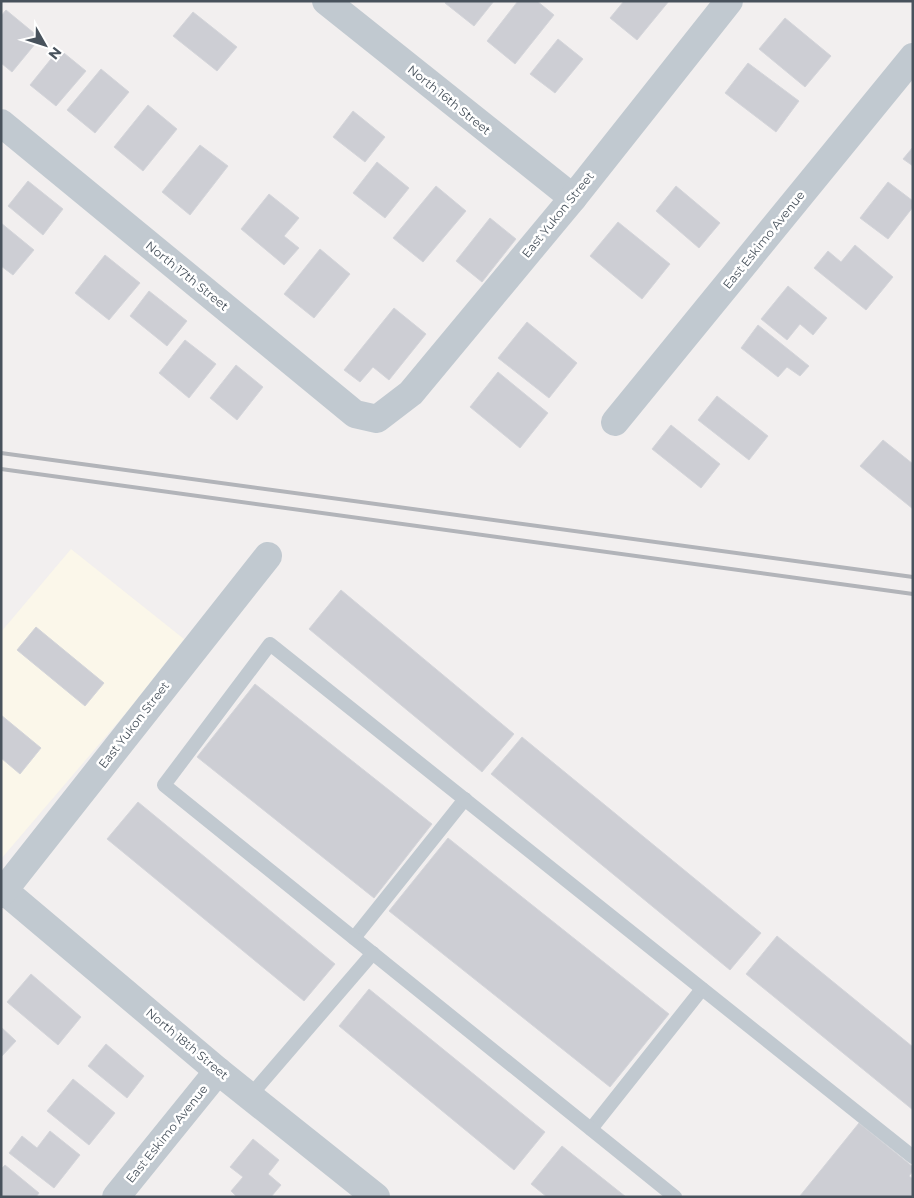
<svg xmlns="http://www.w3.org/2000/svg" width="914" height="1198" viewBox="0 0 914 1198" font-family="Montserrat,sans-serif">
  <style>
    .commercial { fill: #fbf7ea }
    .building { fill: #cdced4; stroke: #d4d5da }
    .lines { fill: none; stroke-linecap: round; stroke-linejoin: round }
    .lane { stroke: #c1c9d0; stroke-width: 14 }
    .street { stroke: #c1c9d0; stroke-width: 28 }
    .rail { stroke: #b2b4b9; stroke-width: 4 }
    .labels { text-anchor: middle; stroke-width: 5; stroke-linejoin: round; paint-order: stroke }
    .street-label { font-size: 12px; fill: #48525c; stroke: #fff }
  </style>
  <rect width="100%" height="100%" fill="#f2efef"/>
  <polygon class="commercial" points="71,549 184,639 131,707 1,859 1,632"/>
  <g class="building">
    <polygon points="446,1 494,1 474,26 445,3"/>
    <polygon points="518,1 537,1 554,15 515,64 487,41"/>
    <polygon points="624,1 669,1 637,40 610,18"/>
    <polygon points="6,10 40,38 12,72 1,63 1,16"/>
    <polygon points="193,12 237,47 217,71 173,36"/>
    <polygon points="785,18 831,56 805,87 759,49"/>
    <polygon points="558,39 583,59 555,93 530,74"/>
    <polygon points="59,49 86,71 56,106 30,85"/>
    <polygon points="748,63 799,101 776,132 725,93"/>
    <polygon points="101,69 129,92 95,133 67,110"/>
    <polygon points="148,105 177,129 143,171 114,147"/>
    <polygon points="353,111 385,137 365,162 333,137"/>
    <polygon points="200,145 228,166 190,215 162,192"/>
    <polygon points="913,147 913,166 903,159"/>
    <polygon points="377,162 409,188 385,218 353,193"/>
    <polygon points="28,181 63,209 43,235 8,206"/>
    <polygon points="888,182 913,201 913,207 888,239 860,218"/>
    <polygon points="436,186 466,211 423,262 393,238"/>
    <polygon points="676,186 720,223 699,248 656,211"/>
    <polygon points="269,194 299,218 284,236 299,248 284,265 241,229"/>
    <polygon points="490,218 516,239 482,282 456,261"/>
    <polygon points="618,222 670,264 642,299 590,256"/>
    <polygon points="1,223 34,250 13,275 1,266"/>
    <polygon points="855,245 893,277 866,310 814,268 828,251 841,262"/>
    <polygon points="320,249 350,274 314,318 284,294"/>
    <polygon points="105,255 140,283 109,320 75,293"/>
    <polygon points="788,286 827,318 813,335 800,324 787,340 761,319"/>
    <polygon points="149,291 187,321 167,346 130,316"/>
    <polygon points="394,308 426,334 389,380 373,367 360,382 344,370"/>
    <polygon points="527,322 577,363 549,398 498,358"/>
    <polygon points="758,325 809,366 800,376 787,367 778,377 741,348"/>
    <polygon points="185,340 216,364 189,398 159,373"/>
    <polygon points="236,365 263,387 237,420 210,398"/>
    <polygon points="498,372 548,413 520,448 470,407"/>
    <polygon points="717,396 768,436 749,460 698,420"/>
    <polygon points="671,425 720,464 701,488 652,449"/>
    <polygon points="883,440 913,464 913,509 860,466"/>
    <polygon points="341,590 514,734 482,772 309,629"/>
    <polygon points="36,627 104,683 85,706 17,650"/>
    <polygon points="255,684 432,824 374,898 197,757"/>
    <polygon points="1,715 41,748 20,774 1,758"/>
    <polygon points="522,737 761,933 730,970 491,774"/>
    <polygon points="138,802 335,964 304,1001 107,839"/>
    <polygon points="448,838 669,1014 610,1087 389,911"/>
    <polygon points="777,936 913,1047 913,1110 746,974"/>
    <polygon points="31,974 81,1017 58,1045 7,1002"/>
    <polygon points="369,989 545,1132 514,1170 339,1026"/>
    <polygon points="1,1027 16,1041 1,1057"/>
    <polygon points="106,1044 144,1076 127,1098 88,1066"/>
    <polygon points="73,1079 115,1113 89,1145 47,1111"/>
    <polygon points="859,1123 913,1167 913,1171 909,1176 913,1179 913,1197 801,1197 800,1196"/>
    <polygon points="50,1131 80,1155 54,1188 9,1153 22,1136 37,1148"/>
    <polygon points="253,1139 279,1160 268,1174 281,1185 271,1197 237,1197 231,1191 243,1177 230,1167"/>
    <polygon points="562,1146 626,1197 547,1197 531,1184"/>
    <polygon points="5,1165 39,1193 36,1197 1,1197 1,1169"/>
  </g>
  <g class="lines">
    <g class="lane">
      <polyline points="354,938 465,799"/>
      <polyline points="250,1096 373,953"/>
      <polyline points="591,1129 702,989"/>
      <polyline points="675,1197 164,785 270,644 913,1157"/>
    </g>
    <g class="street">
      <polyline points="326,1 573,198"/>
      <polyline points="1,123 355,414 377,419 411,393 573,198 729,1"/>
      <polyline points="615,422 913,57"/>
      <polyline points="1,888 218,1071 376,1197"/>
      <polyline points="1,894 268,556"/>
      <polyline points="116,1197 218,1071"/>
    </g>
    <g class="rail">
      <polyline points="1,453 913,577"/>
      <polyline points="1,469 913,594"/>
    </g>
  </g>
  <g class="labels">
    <g class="street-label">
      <text transform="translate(449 100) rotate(39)" y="4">North 16th Street</text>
      <text transform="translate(558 215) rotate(-51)" y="4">East Yukon Street</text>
      <text transform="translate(764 240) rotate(-51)" y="4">East Eskimo Avenue</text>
      <text transform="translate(187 276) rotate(39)" y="4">North 17th Street</text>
      <text transform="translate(134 725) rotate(-52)" y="4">East Yukon Street</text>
      <text transform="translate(187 1044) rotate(40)" y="4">North 18th Street</text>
      <text transform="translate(167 1134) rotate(-51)" y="4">East Eskimo Avenue</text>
    </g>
  </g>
  <rect width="914" height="1198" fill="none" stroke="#48525c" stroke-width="5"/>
  <g transform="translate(45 45) rotate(129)" stroke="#ffffff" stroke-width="4" paint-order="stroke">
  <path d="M0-4L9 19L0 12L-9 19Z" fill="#48525c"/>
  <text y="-8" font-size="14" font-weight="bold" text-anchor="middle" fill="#48525c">N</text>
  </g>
</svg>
